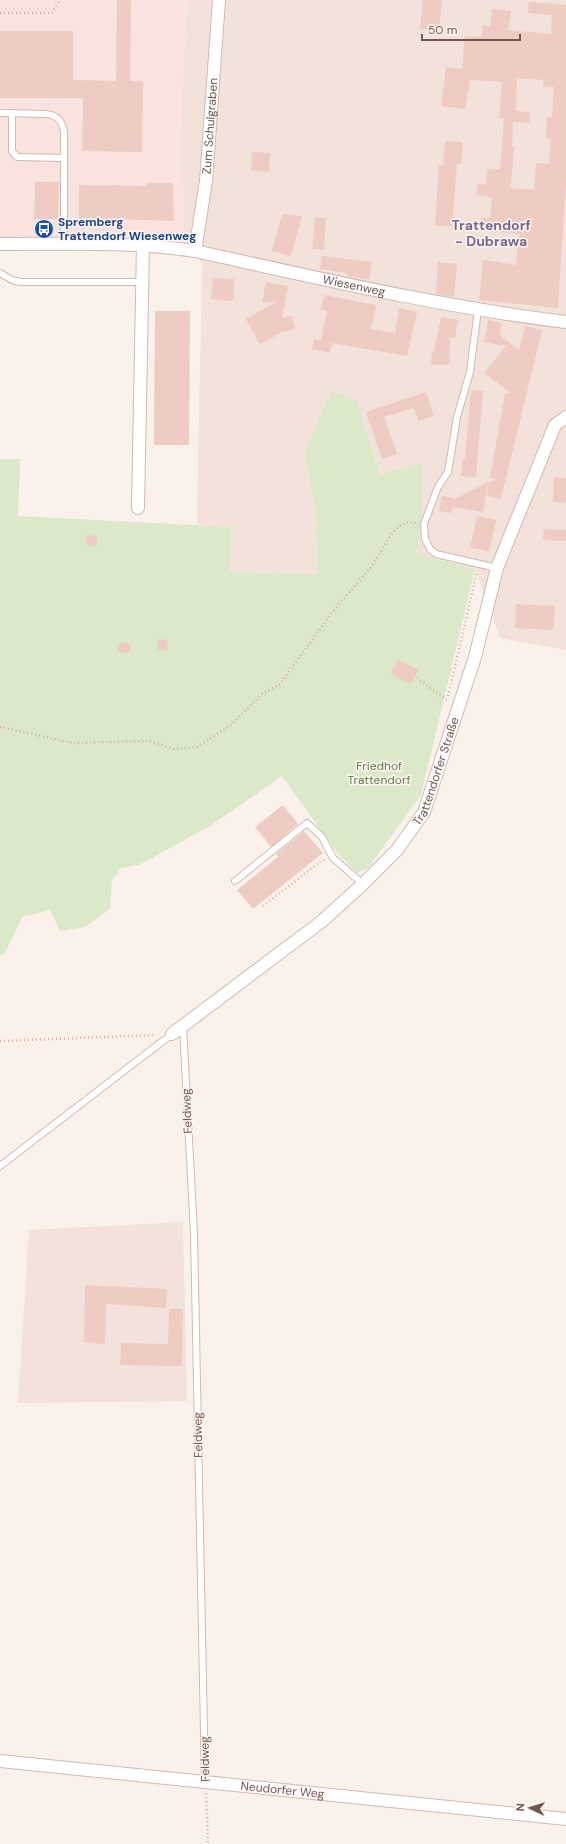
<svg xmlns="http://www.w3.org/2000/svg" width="566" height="1844" viewBox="0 0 566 1844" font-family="'DM Sans',sans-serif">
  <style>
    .residential { fill: #f2e2d9 }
    .commercial { fill: #fae2df }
    .green { fill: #dce8ca }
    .building { fill: #eeccc4; fill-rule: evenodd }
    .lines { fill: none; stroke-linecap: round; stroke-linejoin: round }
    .lane-casing { stroke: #cfbab3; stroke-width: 8 }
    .street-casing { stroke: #cfbab3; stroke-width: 14 }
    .path { stroke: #d4afa7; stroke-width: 2.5; stroke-dasharray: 1 3; stroke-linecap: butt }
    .lane { stroke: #fff; stroke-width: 6 }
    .street { stroke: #fff; stroke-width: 12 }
    .labels { text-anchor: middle; stroke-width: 3; stroke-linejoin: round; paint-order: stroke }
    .street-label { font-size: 12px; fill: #74554f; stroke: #fef6f1 }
    .transit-label { font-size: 12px; font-weight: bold; fill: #164399; stroke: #fef6f1; text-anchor: start }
    .park-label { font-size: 12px; fill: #607948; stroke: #fef6f1 }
    .quarter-label { font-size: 14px; font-weight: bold; fill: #7a6790; stroke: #fef6f1 }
  </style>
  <rect width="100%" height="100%" fill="#fbf1eb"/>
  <g class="residential">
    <polygon points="187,0 566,0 566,650 500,638 475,569 417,554 422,515 422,463 380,475 356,399 304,456 316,508 319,574 230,572 231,527 197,525 202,264 183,241 184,193 178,169"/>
    <polygon points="183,1222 187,1401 18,1403 29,1230"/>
  </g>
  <polygon class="commercial" points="0,0 187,0 178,169 184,193 183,241 0,238"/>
  <polygon class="green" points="331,391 356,399 380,475 422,462 422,515 417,554 475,569 421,795 368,868 357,873 338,854 282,776 210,826 139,865 121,868 112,880 110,909 85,927 60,931 50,910 22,917 5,953 0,956 0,459 20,459 18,516 231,527 230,572 318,574 316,508 304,456"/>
  <g class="building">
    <polygon points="117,0 131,0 130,81 143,81 142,152 82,151 83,98 0,98 0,31 73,31 73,80 116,81"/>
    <polygon points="423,0 442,0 439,31 420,29"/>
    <path d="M529,2L566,5V183L558,308L479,300L483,260L516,265L519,234L480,230L481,218H490L492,197L476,195L478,184L486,185L487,169H500L504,119L499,118L502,82L470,80L465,109L441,106L446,67L462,69L465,36L481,37L483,25L490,27L492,9L511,11L508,30L551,34L552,15L528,13ZM517,78L544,80L543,87H554L552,117H547L546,138L551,139L549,164L536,163L534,190L511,188L514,146H512L513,122L529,123L530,112L516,111Z"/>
    <polygon points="445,141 463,142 461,164 457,164 452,227 435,225 439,165 443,165"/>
    <polygon points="252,152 270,153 269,172 251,171"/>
    <polygon points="35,182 59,182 58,219 34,219"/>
    <polygon points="146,183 173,183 174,221 79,218 79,185 147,186"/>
    <polygon points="282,214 302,216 291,256 272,251"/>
    <polygon points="315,217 326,218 324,250 312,249"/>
    <polygon points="322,256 372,262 369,280 347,276 347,273 320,269"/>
    <polygon points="438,262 457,264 454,297 436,294"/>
    <polygon points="213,278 234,279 233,301 211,299"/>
    <polygon points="266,282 288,286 282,318 292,316 295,329 284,331 260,344 246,319 275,303 262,302"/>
    <polygon points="324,295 376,305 371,329 395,333 399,308 417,312 407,356 332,343 330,353 312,349 314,339 321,341 327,311 321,309"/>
    <polygon points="155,311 190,311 189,445 154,445"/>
    <polygon points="441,317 458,320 455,338 450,337 449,365 431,365 432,351 434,352"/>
    <polygon points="488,320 502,323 500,335 519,350 525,326 542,330 501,499 487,495 489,482 496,479 490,478 505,393 512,394 484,373 506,346 484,342"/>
    <polygon points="471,390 483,391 476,477 461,476 463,458 465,458"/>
    <polygon points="426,392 434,416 418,421 414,408 384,417 397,454 382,459 366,412"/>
    <polygon points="554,477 566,478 566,503 553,502"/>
    <polygon points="488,482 483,512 452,507 451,513 439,511 442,496 454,498 453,500"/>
    <polygon points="477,516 496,520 489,551 470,548"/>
    <polygon points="544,529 566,530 566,541 543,540"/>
    <polygon points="87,535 97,536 96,546 86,545"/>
    <polygon points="516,604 555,606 553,630 515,628"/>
    <polygon points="158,639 168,640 167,650 157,649"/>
    <polygon points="119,642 130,643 129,653 118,652"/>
    <polygon points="398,660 418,670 411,684 391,674"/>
    <polygon points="283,805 298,824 271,847 255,827"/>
    <polygon points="304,831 323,853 253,909 237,890 278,857 276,854"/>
    <polygon points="85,1285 167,1289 166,1308 106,1304 105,1344 84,1342"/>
    <polygon points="169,1309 183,1309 182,1366 120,1365 121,1343 168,1344"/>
  </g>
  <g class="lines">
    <defs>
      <g id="lane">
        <path d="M0,113L46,114C57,115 62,121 64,132V244"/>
        <polyline points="12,113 12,151 17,157 64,158"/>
        <polyline points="0,273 12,280 21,282 143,282"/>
        <polyline points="478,310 470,372 457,417 448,472 438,487 424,524 425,539 430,549 436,554 497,568"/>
        <polyline points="235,881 307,823 322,837 333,858 363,884"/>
        <polyline points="183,1027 194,1233 205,1782"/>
        <polyline points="0,1166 172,1034"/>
      </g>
      <g id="street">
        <path id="s1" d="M0,244C65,244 131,241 195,251C318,278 441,307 566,322"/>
        <path id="s2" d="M195,251L206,181L219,0"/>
        <polyline points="138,508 143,245"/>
        <path id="s3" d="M172,1034L321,922L363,884L397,850L424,812L475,657L497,568L555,425L566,417"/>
        <path id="s4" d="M0,1761L566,1819"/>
      </g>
    </defs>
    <use href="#lane" class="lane-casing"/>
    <use href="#street" class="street-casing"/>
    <g class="path">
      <polyline points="0,13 52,13 60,0"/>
      <polyline points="417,678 448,701"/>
      <polyline points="448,696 477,572"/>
      <polyline points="0,727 73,743 150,741 173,749 197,747 231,725 262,694 280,684 334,610 369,570 395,529 407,522 416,523"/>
      <polyline points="263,906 321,861 325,860"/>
      <polyline points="0,1041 155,1035"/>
      <polyline points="206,1793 208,1844"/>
    </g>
    <use href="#lane" class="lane"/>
    <use href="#street" class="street"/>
  </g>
  <defs>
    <symbol id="bus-disc" viewBox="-11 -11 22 22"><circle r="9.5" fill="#1a4fb4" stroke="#fef6f1"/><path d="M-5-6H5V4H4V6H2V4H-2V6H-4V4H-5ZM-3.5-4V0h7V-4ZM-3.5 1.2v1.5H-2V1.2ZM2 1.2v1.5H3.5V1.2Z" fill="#fff"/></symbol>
  </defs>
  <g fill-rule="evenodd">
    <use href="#bus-disc" x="33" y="218" width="22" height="22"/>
  </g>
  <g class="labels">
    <g class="street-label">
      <text dy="4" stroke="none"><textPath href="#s2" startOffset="126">Zum Schulgraben</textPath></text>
      <text dy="4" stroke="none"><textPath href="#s1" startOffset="358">Wiesenweg</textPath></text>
      <text dy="4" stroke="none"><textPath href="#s3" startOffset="380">Trattendorfer Straße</textPath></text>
      <text transform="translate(187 1111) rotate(-93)" y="4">Feldweg</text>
      <text transform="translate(198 1435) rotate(-91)" y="4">Feldweg</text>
      <text transform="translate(205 1759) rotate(-91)" y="4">Feldweg</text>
      <text dy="4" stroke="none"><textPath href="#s4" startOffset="284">Neudorfer Weg</textPath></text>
    </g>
    <g class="transit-label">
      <text x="58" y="226">Spremberg<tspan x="58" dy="14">Trattendorf Wiesenweg</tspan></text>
    </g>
    <g class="park-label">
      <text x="379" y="770">Friedhof<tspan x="379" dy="14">Trattendorf</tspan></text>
    </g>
    <g class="quarter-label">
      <text x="491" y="230">Trattendorf<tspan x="491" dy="16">- Dubrawa</tspan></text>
    </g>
  </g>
  <g transform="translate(530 1808) rotate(274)" stroke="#fef6f1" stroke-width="3" paint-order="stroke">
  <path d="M0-3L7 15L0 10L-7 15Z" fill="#74554f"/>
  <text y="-6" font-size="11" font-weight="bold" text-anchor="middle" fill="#74554f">N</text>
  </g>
  <path d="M422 34v6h98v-6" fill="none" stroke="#74554f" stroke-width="2"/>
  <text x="428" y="34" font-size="12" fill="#74554f" stroke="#fef6f1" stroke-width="3" paint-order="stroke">50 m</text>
</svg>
